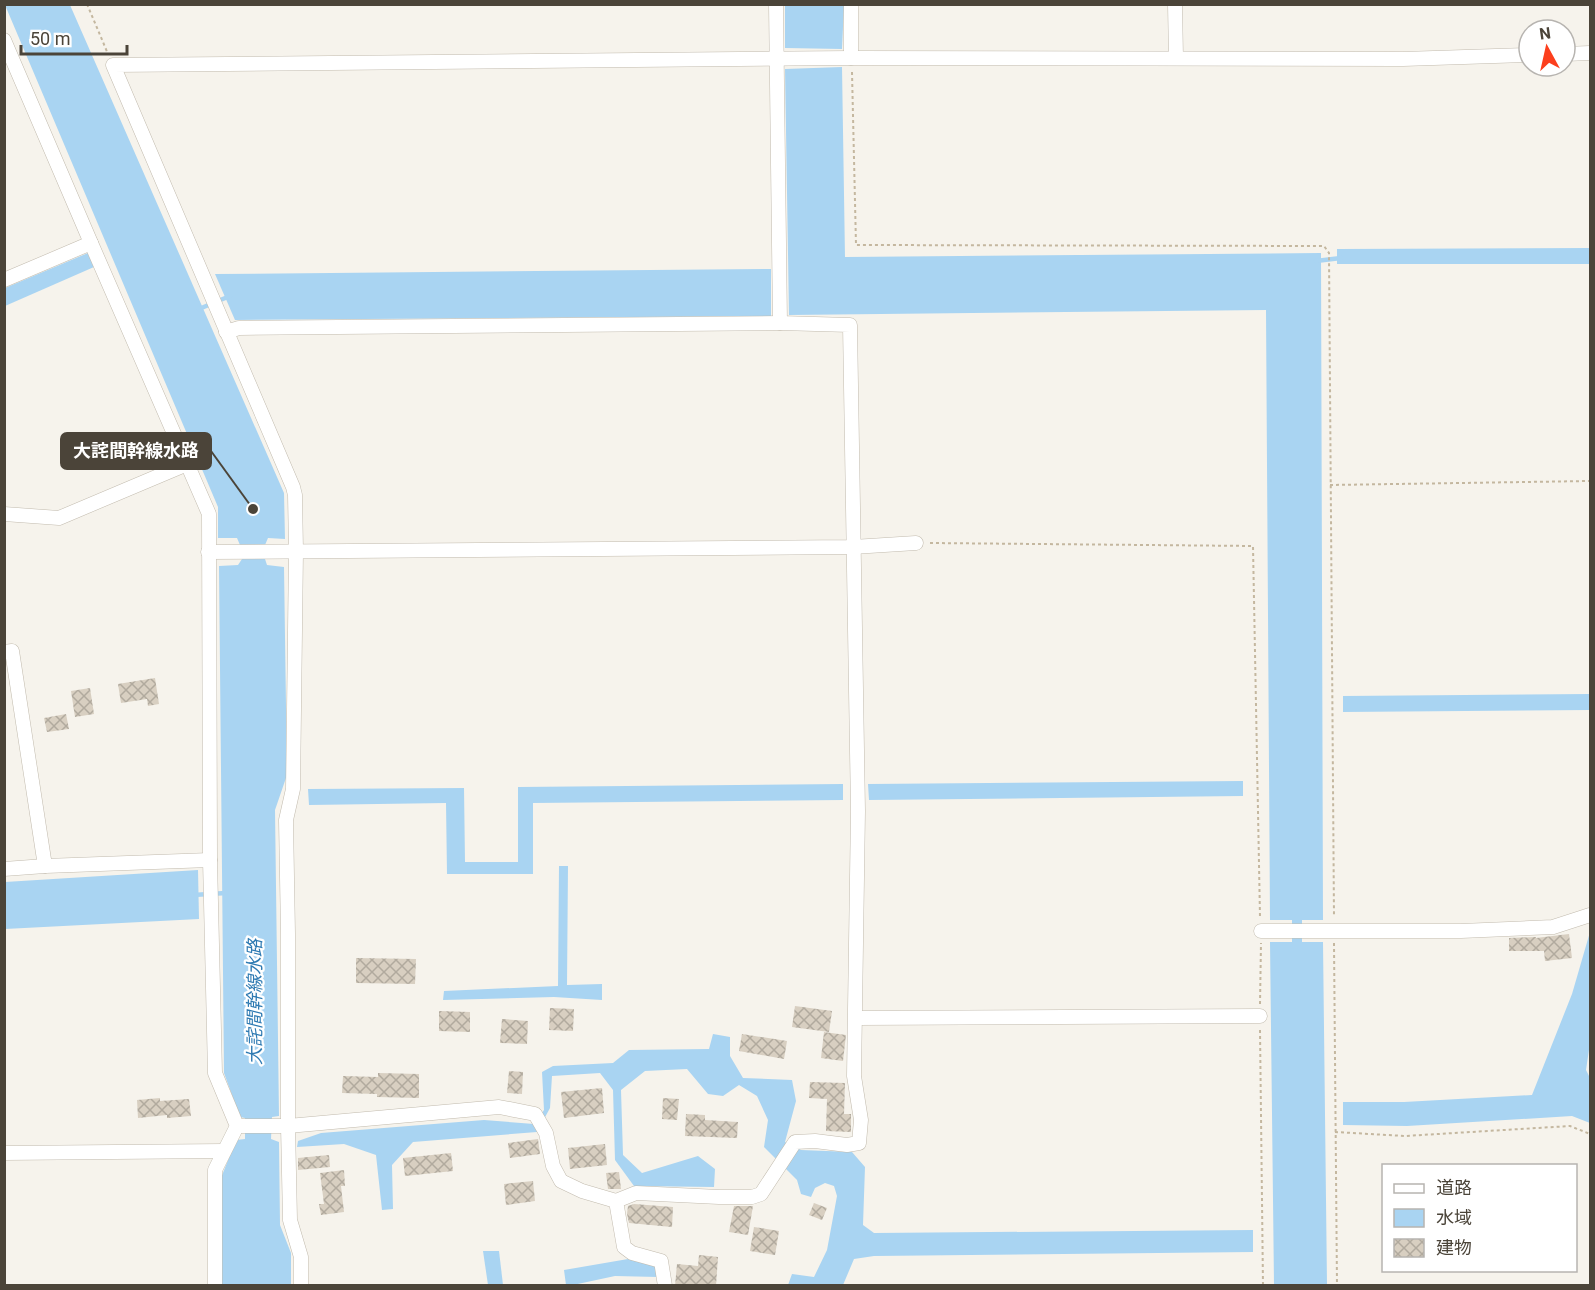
<svg xmlns="http://www.w3.org/2000/svg" width="1595" height="1290" viewBox="0 0 1595 1290" font-family="Roboto,'Noto Sans JP',sans-serif">
  <style>
    .water { fill: #a9d4f2 }
    .lines { fill: none; stroke-linecap: round; stroke-linejoin: round }
    .stream { stroke: #a9d4f2; stroke-width: 4.5 }
    .building { fill: url(#building-cross-hatch) }
    .street-casing { stroke: #c2bbae; stroke-width: 15 }
    .path { stroke: #c4b79f; stroke-width: 2; stroke-dasharray: 3 3; stroke-linecap: butt }
    .street { stroke: #fff; stroke-width: 14 }
    .labels { text-anchor: middle; stroke-width: 4.5; stroke-linejoin: round; paint-order: stroke }
    .water-label { font-size: 18px; font-style: italic; fill: #2e7ab2; stroke: #fff }
    .leader { fill: none; stroke: #4b4439; stroke-width: 2 }
    .callout-dot { fill: #4b4439; stroke: #fff; stroke-width: 2 }
    .callout { fill: #4b4439; stroke: #4b4439; stroke-width: 2 }
    .callout-label { font-size: 18px; text-anchor: middle; font-weight: bold; fill: #fff }
  </style>
  <defs>
    <pattern id="building-cross-hatch" width="8" height="8" patternUnits="userSpaceOnUse" patternTransform="scale(1.5)"><rect width="8" height="8" fill="#d8cfc1"/><path d="M0 0l8 8M0 8l8-8" fill="none" stroke="#b1aa9e"/></pattern>
  </defs>
  <rect width="100%" height="100%" fill="#f6f3ec"/>
  <g class="water">
    <polygon points="5,5 70,5 284,493 285,539 268,538 265,545 240,545 237,538 218,538 218,507"/>
    <polygon points="785,5 844,5 842,49 785,48"/>
    <polygon points="842,67 845,257 1321,253 1323,920 1302,920 1302,942 1323,942 1327,1285 1274,1285 1270,942 1292,942 1292,920 1270,920 1266,310 789,315 785,69"/>
    <polygon points="1590,248 1590,264 1337,264 1337,249"/>
    <polygon points="88,253 94,267 5,306 5,288"/>
    <polygon points="771,269 771,316 235,320 215,274"/>
    <polygon points="242,559 265,559 267,565 284,567 287,775 275,810 279,1116 272,1117 271,1139 279,1142 280,1225 291,1253 291,1285 221,1285 221,1178 236,1140 245,1139 245,1118 240,1117 224,1073 219,566 238,565"/>
    <polygon points="1590,694 1590,710 1343,712 1343,696"/>
    <polygon points="1243,781 1243,796 869,800 868,784"/>
    <polygon points="843,784 843,800 533,803 533,874 447,874 446,803 309,805 308,789 464,788 465,862 518,862 518,787"/>
    <polygon points="559,866 568,866 567,985 602,984 602,1000 554,997 443,1000 444,991 558,986"/>
    <polygon points="198,870 199,919 5,929 5,882"/>
    <polygon points="1590,932 1590,1043 1586,1070 1590,1078 1590,1123 1572,1116 1407,1126 1343,1125 1343,1102 1404,1102 1532,1095 1572,994"/>
    <polygon points="713,1034 730,1037 730,1056 743,1078 792,1080 796,1101 785,1142 801,1150 852,1152 865,1167 863,1225 874,1233 1253,1230 1253,1252 874,1256 854,1259 843,1285 788,1285 792,1274 814,1277 827,1250 837,1196 834,1186 825,1183 815,1188 811,1197 801,1194 797,1180 764,1147 768,1120 757,1096 739,1085 723,1096 708,1094 687,1069 645,1071 621,1090 623,1155 642,1173 698,1156 715,1169 714,1187 634,1186 615,1160 613,1090 600,1073 552,1076 550,1108 537,1132 413,1142 392,1165 393,1209 382,1210 376,1155 344,1144 297,1147 298,1141 321,1133 484,1120 534,1124 544,1110 542,1072 553,1066 613,1063 629,1050 709,1049"/>
    <polygon points="483,1251 499,1251 503,1285 488,1285"/>
    <polygon points="628,1259 655,1266 658,1277 615,1276 573,1285 566,1285 564,1270"/>
  </g>
  <g class="lines">
    <g class="stream">
      <polyline points="1316,261 1341,258"/>
      <polyline points="199,309 230,296"/>
      <polyline points="193,895 226,893"/>
    </g>
  </g>
  <g class="building">
    <polygon points="155,678 159,704 148,706 147,699 121,703 118,684"/>
    <polygon points="90,688 94,714 75,717 71,691"/>
    <polygon points="66,714 69,729 47,732 44,718"/>
    <polygon points="1569,934 1572,958 1545,961 1544,951 1509,951 1509,938 1536,937 1536,938"/>
    <polygon points="356,958 416,959 415,984 356,983"/>
    <polygon points="795,1006 832,1011 829,1032 792,1027"/>
    <polygon points="550,1008 574,1009 573,1031 549,1030"/>
    <polygon points="439,1011 470,1012 470,1032 439,1031"/>
    <polygon points="502,1019 528,1021 527,1044 500,1043"/>
    <polygon points="824,1032 846,1035 843,1061 821,1058"/>
    <polygon points="742,1034 787,1041 784,1059 739,1051"/>
    <polygon points="509,1071 523,1072 522,1094 507,1093"/>
    <polygon points="378,1073 419,1074 419,1098 377,1097 377,1094 342,1093 343,1076 378,1077"/>
    <polygon points="810,1082 845,1083 844,1114 851,1114 851,1132 826,1131 827,1099 809,1098"/>
    <polygon points="602,1088 604,1113 564,1118 561,1092"/>
    <polygon points="160,1098 160,1101 189,1099 191,1116 167,1118 167,1115 138,1118 137,1100"/>
    <polygon points="663,1098 679,1099 677,1120 662,1119"/>
    <polygon points="686,1114 705,1115 705,1120 738,1122 737,1138 685,1136"/>
    <polygon points="538,1139 540,1154 510,1158 508,1143"/>
    <polygon points="605,1144 607,1165 570,1169 568,1148"/>
    <polygon points="451,1153 453,1171 405,1176 403,1158"/>
    <polygon points="329,1155 330,1167 298,1170 298,1158"/>
    <polygon points="344,1170 345,1186 341,1186 344,1212 321,1215 319,1204 324,1204 320,1173"/>
    <polygon points="619,1172 621,1189 608,1189 606,1173"/>
    <polygon points="533,1181 535,1201 506,1205 504,1184"/>
    <polygon points="814,1203 827,1208 822,1220 809,1215"/>
    <polygon points="634,1204 673,1207 672,1227 629,1223 627,1214 628,1206"/>
    <polygon points="734,1206 753,1206 748,1235 729,1232"/>
    <polygon points="754,1227 779,1231 775,1255 750,1251"/>
    <polygon points="699,1255 718,1257 716,1286 675,1286 677,1264 698,1266"/>
  </g>
  <g class="lines">
    <defs>
      <g id="street">
        <polyline points="851,4 851,58"/>
        <polyline points="1175,4 1176,58"/>
        <polyline points="4,40 91,243"/>
        <polyline points="1565,54 1590,53"/>
        <polyline points="4,280 91,243 209,514 210,860 215,1073 237,1126 215,1170 215,1286"/>
        <polyline points="226,332 239,328 780,323"/>
        <polyline points="4,514 59,518 187,464"/>
        <polyline points="208,552 853,547 916,543"/>
        <polyline points="4,652 12,651 45,866 210,860"/>
        <polyline points="4,869 45,866"/>
        <polyline points="1261,931 1461,931 1553,927 1590,915"/>
        <polyline points="856,1018 1260,1016"/>
        <polyline points="237,1126 288,1126 499,1107 535,1114 546,1133 553,1166 561,1181 582,1191 616,1201 636,1193 719,1197 752,1197 761,1194 795,1142 815,1141 847,1145 859,1143 861,1120 854,1076 858,811 850,325 780,323 776,4"/>
        <polyline points="4,1153 224,1151"/>
        <polyline points="616,1201 624,1247 632,1253 661,1261 665,1286"/>
        <polyline points="301,1286 301,1257 290,1220 288,1126 288,934 286,820 293,789 296,551 295,495 293,487 113,65 851,58 1403,59 1529,55"/>
      </g>
    </defs>
    <use href="#street" class="street-casing"/>
    <g class="path">
      <polyline points="87,4 108,54"/>
      <polyline points="852,72 856,245 1324,246 1329,253 1334,917"/>
      <polyline points="1330,485 1590,481"/>
      <polyline points="930,543 1253,546 1260,917"/>
      <polyline points="1334,943 1337,1286"/>
      <polyline points="1260,1004 1261,943"/>
      <polyline points="1260,1030 1263,1286"/>
      <polyline points="1335,1132 1405,1136 1570,1126 1590,1134"/>
    </g>
    <use href="#street" class="street"/>
  </g>
  <g class="labels">
    <g class="water-label">
      <text transform="translate(255 1002) rotate(-90)" y="6">大詫間幹線水路</text>
    </g>
  </g>
  <path class="leader" d="M253 509L211 451"/>
  <circle class="callout-dot" cx="253" cy="509" r="6"/>
  <rect class="callout" x="61" y="433" width="150" height="36" rx="6"/>
  <g class="callout-label">
    <text x="136" y="457">大詫間幹線水路</text>
  </g>
  <rect width="1595" height="1290" fill="none" stroke="#4b4439" stroke-width="12"/>
  <rect x="1382" y="1164" width="195" height="108" fill="#ffffff" stroke="#b7b4b0" stroke-width="1.5"/>
  <rect x="1394" y="1184" width="30" height="9" fill="#ffffff" stroke="#b7b4b0" stroke-width="1.5"/>
  <text x="1436" y="1194" font-size="18" fill="#4b4439">道路</text>
  <rect x="1394" y="1209" width="30" height="18" fill="#a9d4f2" stroke="#b7b4b0" stroke-width="1.5"/>
  <text x="1436" y="1224" font-size="18" fill="#4b4439">水域</text>
  <rect x="1394" y="1239" width="30" height="18" fill="url(#building-cross-hatch)" stroke="#b7b4b0" stroke-width="1.5"/>
  <text x="1436" y="1254" font-size="18" fill="#4b4439">建物</text>
  <g transform="translate(1547 48) rotate(352)"><circle r="28" fill="#ffffff" stroke="#b7b4b0" stroke-width="1.5"/>
  <path d="M0-4.5L10 22L0 15L-10 22Z" fill="#fc3f1d"/>
  <text y="-9" font-size="16" font-weight="bold" text-anchor="middle" fill="#4b4439">N</text>
  </g>
  <path d="M21 45v9h106v-9" fill="none" stroke="#4b4439" stroke-width="3"/>
  <text x="30" y="45" font-size="18" fill="#4b4439" stroke="#ffffff" stroke-width="4.5" paint-order="stroke">50 m</text>
</svg>
